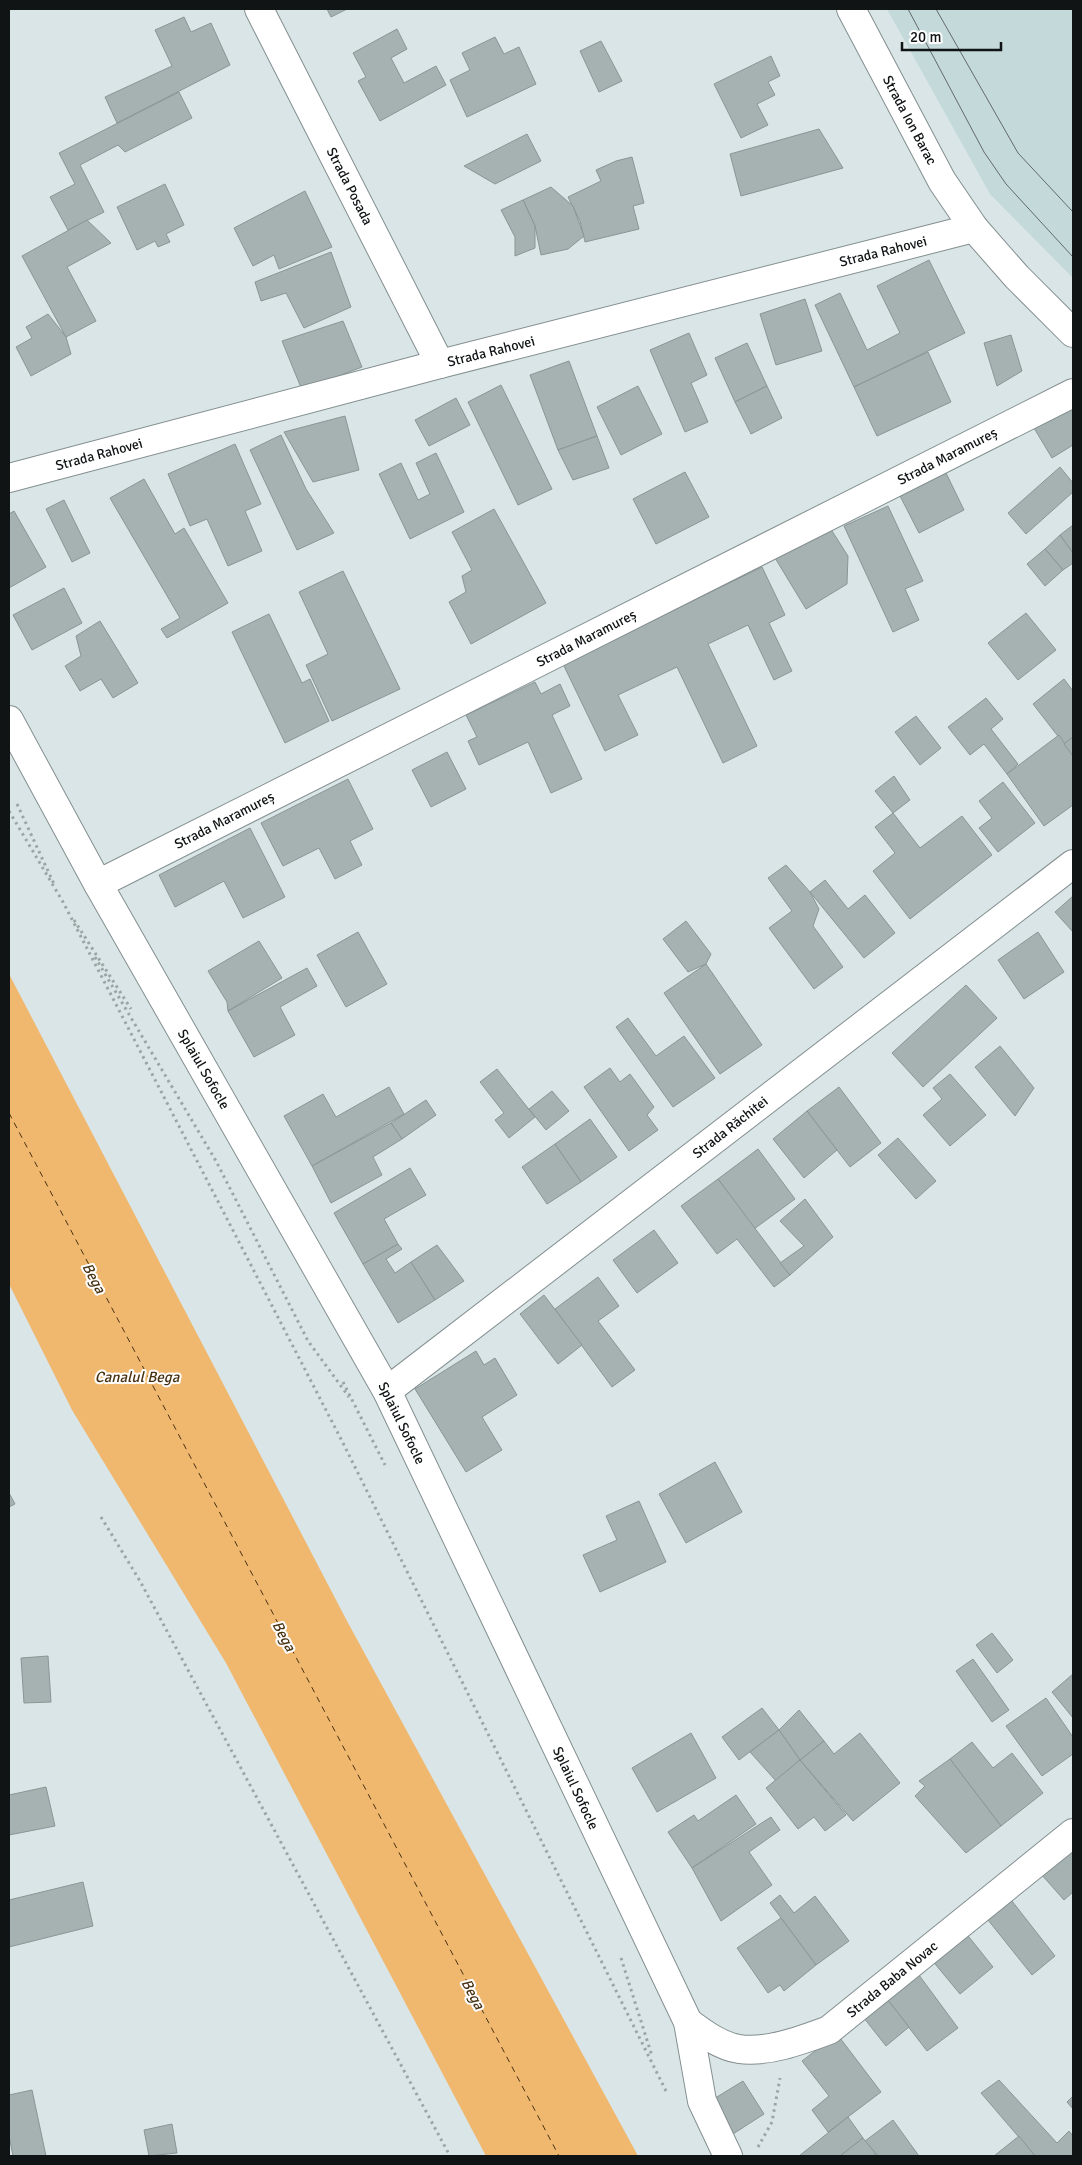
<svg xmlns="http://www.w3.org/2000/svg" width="1082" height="2165" viewBox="0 0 1082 2165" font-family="Signika,sans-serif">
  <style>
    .built { fill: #c4d9da }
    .water { fill: #f0b76e }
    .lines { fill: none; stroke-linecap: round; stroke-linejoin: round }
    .ferry { stroke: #493212; stroke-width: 1; stroke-dasharray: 6 5; stroke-linecap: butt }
    .building { fill: #a6b1b2; stroke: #8a9596 }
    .minor-casing { stroke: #848f90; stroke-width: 30 }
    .tertiary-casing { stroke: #848f90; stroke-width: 30 }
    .path { stroke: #9ba5a6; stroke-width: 3; stroke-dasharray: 2.5 4; stroke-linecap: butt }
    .minor { stroke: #fff; stroke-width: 28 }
    .tertiary { stroke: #fff; stroke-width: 28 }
    .tram { stroke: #636a6b; stroke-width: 1 }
    .labels { text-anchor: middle; stroke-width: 4; stroke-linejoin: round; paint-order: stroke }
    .street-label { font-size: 14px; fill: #101415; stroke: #fff }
    .water-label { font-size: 15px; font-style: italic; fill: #493212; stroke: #fff }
  </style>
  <rect width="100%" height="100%" fill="#d9e5e6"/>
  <polygon class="built" points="887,9 1073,9 1073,278 990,194"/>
  <polygon class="water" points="9,974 347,1621 638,2156 486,2156 226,1663 72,1410 9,1284"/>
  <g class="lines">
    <polyline class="ferry" points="9,1113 559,2156"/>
  </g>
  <g class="building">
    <polygon points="327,9 347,9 331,17"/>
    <polygon points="184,17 191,32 211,23 230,65 117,123 105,97 172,66 155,30"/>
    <polygon points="397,29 407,49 391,58 404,83 436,66 446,85 380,121 358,81 366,77 353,53"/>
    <polygon points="495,37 504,54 519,47 536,84 467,117 450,80 470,70 462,53"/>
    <polygon points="601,41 622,81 599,92 580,51"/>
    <polygon points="771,56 780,76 768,82 775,95 757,104 768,125 741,138 714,84"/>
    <polygon points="179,92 192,118 125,152 118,145 80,165 104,212 68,230 50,197 75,184 59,153"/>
    <polygon points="819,129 843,168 741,196 730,154"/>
    <polygon points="527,134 541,161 495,184 464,166"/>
    <polygon points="632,157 644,203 633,206 639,229 585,242 580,221 568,197 601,181 596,170 616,161"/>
    <polygon points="165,184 184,225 166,234 170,242 158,247 155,241 137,250 117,207"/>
    <polygon points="551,187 573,206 584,236 568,249 541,255 535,226 523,200"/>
    <polygon points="305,191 332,247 279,269 274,255 253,266 234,228"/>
    <polygon points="523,200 535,226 535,248 515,256 515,237 501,210"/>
    <polygon points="87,220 111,243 67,267 96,321 66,337 22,256"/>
    <polygon points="331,252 351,307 304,328 286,293 261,301 255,282"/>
    <polygon points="929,260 965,333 854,387 815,305 840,293 867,350 900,333 877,286"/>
    <polygon points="805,299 822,351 776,365 760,314"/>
    <polygon points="48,314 66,337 71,354 31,376 16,347 32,338 26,327"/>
    <polygon points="343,321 362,367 302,390 282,341"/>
    <polygon points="689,333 707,375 691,383 708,422 685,432 650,350"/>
    <polygon points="1011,335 1022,371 997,386 984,343"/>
    <polygon points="747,343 767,386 735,402 715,358"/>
    <polygon points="928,352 951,402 877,436 854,387"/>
    <polygon points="569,361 597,436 558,450 530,375"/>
    <polygon points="501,385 552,489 518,505 468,402"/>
    <polygon points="638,386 662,434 621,455 597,407"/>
    <polygon points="767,386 782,418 751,434 735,402"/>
    <polygon points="456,398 470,425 429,446 415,420"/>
    <polygon points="1073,398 1073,445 1052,458 1031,423"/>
    <polygon points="345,416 359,470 313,482 284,432"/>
    <polygon points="281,435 306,489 334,533 297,550 250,450"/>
    <polygon points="597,436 609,468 573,480 558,450"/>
    <polygon points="235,444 261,504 245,511 262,551 228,566 207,519 190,526 168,474"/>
    <polygon points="436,453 464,512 410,539 379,474 401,463 418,500 430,494 416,463"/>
    <polygon points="1060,467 1073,483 1073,492 1026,534 1008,513"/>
    <polygon points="685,472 709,517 656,544 633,499"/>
    <polygon points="946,473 964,510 919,533 900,496"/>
    <polygon points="144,479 175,534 184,528 228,603 167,638 161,629 180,618 110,498"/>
    <polygon points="64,500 90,553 72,562 46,509"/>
    <polygon points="888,506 923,581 905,589 919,620 893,632 844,526"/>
    <polygon points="494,509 546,603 471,644 449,602 466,592 462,576 472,570 452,532"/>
    <polygon points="14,511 46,567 9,588 9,514"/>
    <polygon points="825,520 848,556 847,584 806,609 772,553"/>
    <polygon points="1073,525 1073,553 1060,535"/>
    <polygon points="1060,535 1073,553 1073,563 1063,570 1045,549"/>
    <polygon points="1045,549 1063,570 1045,586 1027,564"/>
    <polygon points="762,567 785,615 769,623 792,671 774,680 748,625 708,644 757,746 723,763 677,667 618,695 638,735 605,751 563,664"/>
    <polygon points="343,571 400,689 332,721 306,665 328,654 299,592"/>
    <polygon points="64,588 82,623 32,650 13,615"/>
    <polygon points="1026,613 1056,650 1018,680 988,643"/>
    <polygon points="269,614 302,683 310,679 329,721 285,743 232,632"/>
    <polygon points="100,621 138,683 113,698 101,679 80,691 65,666 81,656 76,636"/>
    <polygon points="1064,679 1073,691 1073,737 1064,744 1033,704"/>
    <polygon points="535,682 541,694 560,684 570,706 552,715 582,779 551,793 528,742 479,765 468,741 477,737 466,715"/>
    <polygon points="986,698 1003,719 991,729 1018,764 1007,774 984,744 970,755 948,727"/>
    <polygon points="916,716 941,748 920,765 895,732"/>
    <polygon points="1059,735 1073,756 1073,805 1044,826 1007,774"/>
    <polygon points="1073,737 1073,756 1064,744"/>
    <polygon points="447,752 466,789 431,807 412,770"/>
    <polygon points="894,776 910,800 893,813 875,791"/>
    <polygon points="348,779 373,829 350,841 362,865 335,879 319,848 283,866 261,823"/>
    <polygon points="1003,782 1035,823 998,852 979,828 992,818 979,801"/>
    <polygon points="893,813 920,848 962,816 992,855 910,919 873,871 895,853 875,827"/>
    <polygon points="250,828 285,897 243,918 224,881 175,907 159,875"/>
    <polygon points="786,865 810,892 819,909 813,926 843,967 814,989 769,928 792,911 768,878"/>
    <polygon points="825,880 848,909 865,895 895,933 864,958 810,892"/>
    <polygon points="1073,896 1073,932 1055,912"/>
    <polygon points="686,921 711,954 706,964 688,972 663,939"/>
    <polygon points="358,932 387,984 346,1007 317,955"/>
    <polygon points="1038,932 1064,972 1024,999 998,960"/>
    <polygon points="259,941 282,978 228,1011 227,1002 208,971"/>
    <polygon points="706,964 762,1045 720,1074 664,993"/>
    <polygon points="307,968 317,986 280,1007 295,1035 254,1057 228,1011"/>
    <polygon points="966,985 997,1018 923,1087 892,1053"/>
    <polygon points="628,1018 656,1056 684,1036 715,1078 673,1107 616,1027"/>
    <polygon points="1000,1046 1034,1088 1015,1116 975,1067"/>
    <polygon points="610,1068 620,1082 630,1074 654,1107 647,1115 658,1130 629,1151 584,1087"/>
    <polygon points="497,1069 535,1117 509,1138 495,1120 504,1113 480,1082"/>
    <polygon points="950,1074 986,1115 950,1146 923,1115 942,1099 933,1088"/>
    <polygon points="389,1087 404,1114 312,1166 284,1116 323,1094 336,1117"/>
    <polygon points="839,1087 881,1143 850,1167 807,1111"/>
    <polygon points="552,1091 569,1111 546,1130 529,1109"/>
    <polygon points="426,1100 436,1115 402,1139 391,1123"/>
    <polygon points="807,1111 837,1150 804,1178 773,1139"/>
    <polygon points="590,1119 617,1157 581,1182 555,1144"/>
    <polygon points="391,1123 402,1139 373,1157 382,1175 331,1203 312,1166"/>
    <polygon points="898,1138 936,1181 916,1199 878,1155"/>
    <polygon points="555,1144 581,1182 547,1204 522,1167"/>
    <polygon points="758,1149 795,1199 754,1229 718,1179"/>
    <polygon points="410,1168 426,1195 384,1219 398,1244 363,1264 334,1213"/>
    <polygon points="718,1179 790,1275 774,1287 737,1239 717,1254 681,1206"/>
    <polygon points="805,1199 833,1237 790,1275 780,1263 804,1246 780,1221"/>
    <polygon points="654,1230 678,1263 637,1293 613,1260"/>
    <polygon points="398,1244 402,1249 386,1259 395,1273 411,1262 435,1300 398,1323 363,1264"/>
    <polygon points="437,1245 464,1281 435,1300 411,1262"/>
    <polygon points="598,1277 619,1306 598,1321 635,1370 612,1387 555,1309"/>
    <polygon points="544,1295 582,1345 558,1364 520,1314"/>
    <polygon points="476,1351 484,1365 495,1358 517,1395 482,1417 502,1450 466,1472 415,1389"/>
    <polygon points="715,1462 742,1512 686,1543 659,1494"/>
    <polygon points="9,1493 15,1504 9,1507"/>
    <polygon points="639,1501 666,1562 600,1592 583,1555 617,1540 606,1516"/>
    <polygon points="992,1633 1013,1660 997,1673 976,1645"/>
    <polygon points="48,1656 51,1702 24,1703 21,1658"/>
    <polygon points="973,1659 1009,1710 992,1722 956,1671"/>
    <polygon points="1073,1674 1073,1718 1052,1692"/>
    <polygon points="1046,1698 1073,1737 1073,1754 1042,1776 1006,1726"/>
    <polygon points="762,1708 779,1730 739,1760 722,1737"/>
    <polygon points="799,1710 824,1741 800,1760 779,1730"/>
    <polygon points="779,1730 800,1760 776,1781 750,1752"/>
    <polygon points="691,1733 716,1778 657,1812 632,1768"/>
    <polygon points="860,1733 900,1783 853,1821 800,1760 824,1741 834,1754"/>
    <polygon points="972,1742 993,1768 1012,1753 1043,1793 1001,1826 950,1759"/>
    <polygon points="950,1759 1001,1826 966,1853 915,1796 925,1786 919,1781"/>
    <polygon points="800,1760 846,1815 825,1831 814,1817 798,1829 766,1788"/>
    <polygon points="46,1787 55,1826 9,1835 9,1795"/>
    <polygon points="736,1795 756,1824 692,1868 668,1832 694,1815 698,1821"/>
    <polygon points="771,1817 780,1830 749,1852 772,1885 721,1921 692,1868"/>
    <polygon points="1073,1846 1073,1892 1064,1900 1041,1874"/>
    <polygon points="83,1882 93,1926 9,1947 9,1900"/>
    <polygon points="780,1895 794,1913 815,1896 849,1941 816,1965 770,1903"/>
    <polygon points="1008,1896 1055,1956 1032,1975 984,1915"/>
    <polygon points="781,1918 816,1965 784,1991 780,1985 768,1993 737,1948"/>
    <polygon points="965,1932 993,1967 960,1994 931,1959"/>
    <polygon points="916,1971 958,2028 927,2051 884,1995"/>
    <polygon points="884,1995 909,2027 886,2046 860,2013"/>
    <polygon points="837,2034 881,2092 828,2132 812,2110 829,2096 802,2061"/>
    <polygon points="999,2080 1057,2143 1069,2131 1073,2136 1073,2156 1035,2156 981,2093"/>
    <polygon points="743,2081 764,2114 733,2134 712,2100"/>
    <polygon points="32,2090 46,2156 13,2156 9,2136 9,2095"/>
    <polygon points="1073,2096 1073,2109 1067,2102"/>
    <polygon points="848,2117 863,2138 840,2156 799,2156"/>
    <polygon points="893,2120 919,2156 878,2156 865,2141"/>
    <polygon points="172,2124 177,2153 149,2156 144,2130"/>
    <polygon points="1019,2136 1035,2156 994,2156"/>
    <polygon points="863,2138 876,2154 872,2156 840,2156"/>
  </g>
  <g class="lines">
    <defs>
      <g id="minor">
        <polyline points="259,9 440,364"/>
        <polyline points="9,478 440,364 974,228"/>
        <polyline points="9,720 98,884 387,1391 688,2022 702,2101 728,2156"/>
        <polyline points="98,884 1073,393"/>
        <polyline points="387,1391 1073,864"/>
        <path d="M688,2022C703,2033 720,2046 739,2049C768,2053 802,2040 829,2030L1073,1833"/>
      </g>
      <polyline id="tertiary" points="851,9 942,181 974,228 1017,277 1073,333"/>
    </defs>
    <use href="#minor" class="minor-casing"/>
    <use href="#tertiary" class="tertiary-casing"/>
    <g class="path">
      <polyline points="17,804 54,884"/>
      <polyline points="9,811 63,902 342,1441 667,2093"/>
      <polyline points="74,920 131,1009"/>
      <polyline points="95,957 216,1161 308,1341 349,1397"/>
      <polyline points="343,1382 385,1465"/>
      <polyline points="101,1517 140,1581 450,2156"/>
      <polyline points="621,1958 652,2056"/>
      <polyline points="758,2147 772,2122 780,2078"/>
    </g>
    <use href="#minor" class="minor"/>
    <use href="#tertiary" class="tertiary"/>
    <g class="tram">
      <polyline points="908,9 984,152 1006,184 1073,257"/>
      <polyline points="936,9 1018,153 1073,212"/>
    </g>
  </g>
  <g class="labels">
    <g class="street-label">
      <text transform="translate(910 120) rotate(62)" y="5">Strada Ion Barac</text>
      <text transform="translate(350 186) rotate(63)" y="5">Strada Posada</text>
      <text transform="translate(883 251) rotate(-14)" y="5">Strada Rahovei</text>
      <text transform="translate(491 351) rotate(-14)" y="5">Strada Rahovei</text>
      <text transform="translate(99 454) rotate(-15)" y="5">Strada Rahovei</text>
      <text transform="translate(947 456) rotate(-27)" y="5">Strada Maramureș</text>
      <text transform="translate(586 638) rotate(-27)" y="5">Strada Maramureș</text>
      <text transform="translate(224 820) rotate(-27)" y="5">Strada Maramureș</text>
      <text transform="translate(204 1069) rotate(60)" y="5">Splaiul Sofocle</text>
      <text transform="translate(730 1127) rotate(-38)" y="5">Strada Răchitei</text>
      <text transform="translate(402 1423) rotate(64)" y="5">Splaiul Sofocle</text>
      <text transform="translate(576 1788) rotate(65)" y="5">Splaiul Sofocle</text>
      <text transform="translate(892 1979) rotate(-39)" y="5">Strada Baba Novac</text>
    </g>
    <g class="water-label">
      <text transform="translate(94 1278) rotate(62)" y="5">Bega</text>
      <text x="137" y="1382">Canalul Bega</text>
      <text transform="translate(284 1636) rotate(62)" y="5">Bega</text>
      <text transform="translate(473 1994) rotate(62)" y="5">Bega</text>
    </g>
  </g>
  <rect width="1082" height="2165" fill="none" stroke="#101415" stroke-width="20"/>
  <path d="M902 42v8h99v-8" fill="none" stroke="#101415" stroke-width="2.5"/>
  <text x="910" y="42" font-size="15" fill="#101415" stroke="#ffffff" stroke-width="4" paint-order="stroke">20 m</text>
</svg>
